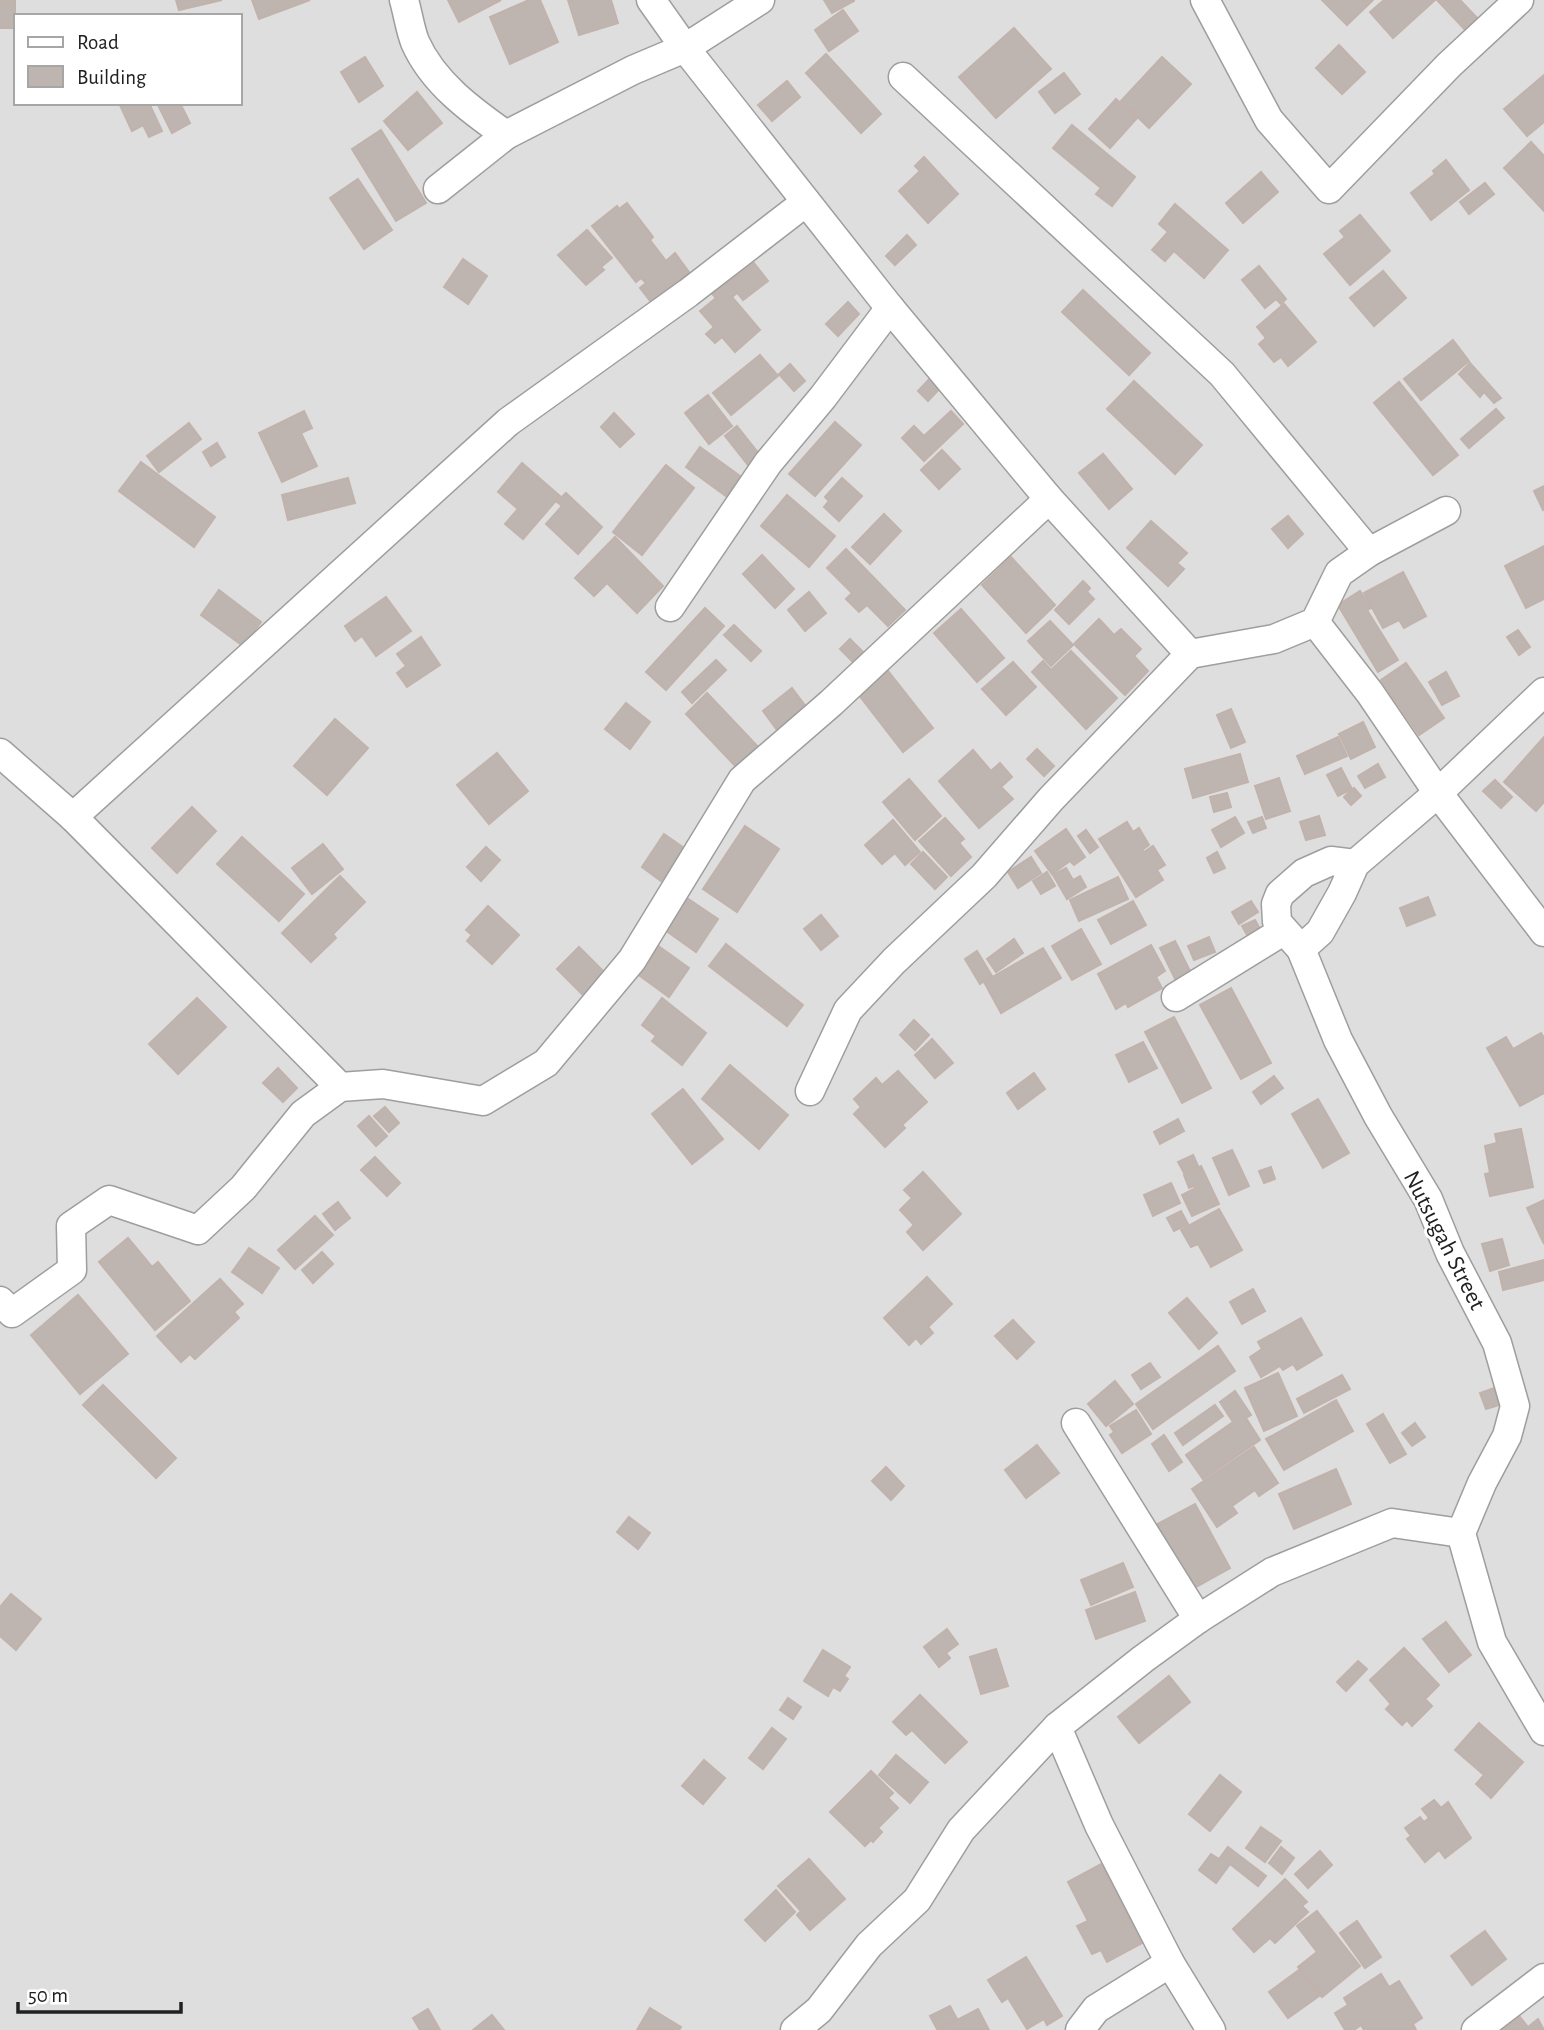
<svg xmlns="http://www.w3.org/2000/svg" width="1544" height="2030" viewBox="0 0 1544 2030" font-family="'Alegreya Sans',sans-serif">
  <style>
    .residential { fill: #dfdede; fill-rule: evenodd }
    .building { fill: #beb5b1; stroke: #c1b2ac; stroke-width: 2 }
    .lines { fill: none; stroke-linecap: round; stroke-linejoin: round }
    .minor-casing { stroke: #9e9e9e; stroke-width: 31 }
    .minor { stroke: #fff; stroke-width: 28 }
    .labels { text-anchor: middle; stroke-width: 6; stroke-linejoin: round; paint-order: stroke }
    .street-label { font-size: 24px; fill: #212121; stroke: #fff }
  </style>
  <rect width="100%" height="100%" fill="#f0ede8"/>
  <path class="residential" d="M0,0H1544V2030H0ZM16,16H240V103H16Z"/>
  <g class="building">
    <rect x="0" y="0" width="15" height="28"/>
    <polygon points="176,0 222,0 179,10"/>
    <polygon points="252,0 310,0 259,19"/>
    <polygon points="448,0 501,0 459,22"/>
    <polygon points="529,0 540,0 558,42 510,64 490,17"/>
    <polygon points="568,0 611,0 618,23 579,35"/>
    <polygon points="824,0 854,0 854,1 832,13"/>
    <polygon points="1322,0 1373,0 1347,25"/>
    <polygon points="1384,0 1435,0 1393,38 1370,12"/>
    <polygon points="1437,0 1460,0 1481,22 1469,34"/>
    <polygon points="843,10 858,31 829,51 815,30"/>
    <polygon points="1014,28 1051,69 996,118 959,77"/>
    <polygon points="1339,45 1365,72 1342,94 1316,68"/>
    <polygon points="826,54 881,114 861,133 806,73"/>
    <polygon points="365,57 383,86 359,102 341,72"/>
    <polygon points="1162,57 1191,84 1149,128 1121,101"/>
    <polygon points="1064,73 1080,94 1055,113 1039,92"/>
    <polygon points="1544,75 1544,122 1527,136 1504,109"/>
    <polygon points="787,81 800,97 772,121 758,105"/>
    <polygon points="417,92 442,123 408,150 384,121"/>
    <polygon points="1116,99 1137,118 1110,148 1089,129"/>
    <polygon points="119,103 149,103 162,131 149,137 143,125 132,131"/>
    <polygon points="162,103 180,103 190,123 172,133 158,105"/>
    <polygon points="1072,125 1135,177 1112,206 1096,194 1101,188 1053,148"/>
    <polygon points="381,130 426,203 396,221 352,149"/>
    <polygon points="1531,142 1544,156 1544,211 1504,168"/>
    <polygon points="924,157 958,194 928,223 899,191 920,171 915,166"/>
    <polygon points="1446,160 1469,190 1431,220 1411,193 1435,174 1433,171"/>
    <polygon points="1261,172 1278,192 1243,223 1226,203"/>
    <polygon points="358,179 392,230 364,249 330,198"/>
    <polygon points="1485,183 1494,194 1469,214 1460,202"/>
    <polygon points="627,203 653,237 650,240 666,261 675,253 689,272 651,302 640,288 646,283 641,278 636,282 592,226 617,206 619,209"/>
    <polygon points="1175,204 1228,250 1204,278 1174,251 1165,261 1152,250 1168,232 1159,224"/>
    <polygon points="1360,215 1390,251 1350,285 1324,254 1345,237 1340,231"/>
    <polygon points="587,230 612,258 601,267 604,270 586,285 558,255"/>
    <polygon points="907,235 916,245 895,265 886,256"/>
    <polygon points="463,259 487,276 468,304 444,287"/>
    <polygon points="754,263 768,281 743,300 729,282"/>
    <polygon points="1259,266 1286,299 1281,304 1276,299 1265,308 1242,280"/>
    <polygon points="1383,271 1406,298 1374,326 1350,298"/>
    <polygon points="723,276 737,293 732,297 760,330 735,352 722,337 715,343 706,334 714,327 700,311 716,298 708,289"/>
    <polygon points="1083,290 1150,353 1129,375 1062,312"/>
    <polygon points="848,302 859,314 838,336 826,324"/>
    <polygon points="1284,304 1316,342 1288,366 1281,357 1274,362 1259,344 1266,338 1257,327"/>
    <polygon points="1453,340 1469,361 1421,400 1404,379"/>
    <polygon points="760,355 778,376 731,415 713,393"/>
    <polygon points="1470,363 1501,398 1494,403 1484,392 1480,397 1459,374"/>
    <polygon points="790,364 805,381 794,391 779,374"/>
    <polygon points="932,376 943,385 928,401 918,391"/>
    <polygon points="1134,381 1202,445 1175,474 1107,409"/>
    <polygon points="1399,382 1458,455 1433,475 1374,403"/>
    <polygon points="708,395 732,426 709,444 685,413"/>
    <polygon points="1496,409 1504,418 1469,448 1461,439"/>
    <polygon points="304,411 312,428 301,433 317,466 282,482 259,433"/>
    <polygon points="951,411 963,424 924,461 902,438 914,426 924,436"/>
    <polygon points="614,413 634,434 620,447 601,427"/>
    <polygon points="835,422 861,445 815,496 789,474"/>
    <polygon points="189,423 201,439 159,472 147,456"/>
    <polygon points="737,426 760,455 748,465 725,436"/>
    <polygon points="217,443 225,457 211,466 203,452"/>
    <polygon points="700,447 740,476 726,496 686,467"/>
    <polygon points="942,450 960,469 939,489 921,470"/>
    <polygon points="1103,454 1132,489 1109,509 1079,473"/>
    <polygon points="141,462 215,517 194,547 119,491"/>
    <polygon points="522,463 560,496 523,539 505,524 518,509 498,492"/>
    <polygon points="666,465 694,488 642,555 613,532"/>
    <polygon points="348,478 355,503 288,520 282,495"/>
    <polygon points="842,478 862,496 839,521 824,507 829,501 825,497"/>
    <polygon points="1544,486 1544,509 1543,510 1534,491"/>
    <polygon points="566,493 602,527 578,554 546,524 562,506 557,502"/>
    <polygon points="787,495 835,536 809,567 761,526"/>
    <polygon points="884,514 901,531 870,564 852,547"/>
    <polygon points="1288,516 1303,534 1288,548 1272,529"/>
    <polygon points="1151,521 1187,553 1177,563 1184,569 1168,586 1127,548"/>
    <polygon points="615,537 663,586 637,613 607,583 594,596 575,578"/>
    <polygon points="1544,546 1544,599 1526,608 1505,566"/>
    <polygon points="846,549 905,610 888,626 867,605 859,612 846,599 852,593 827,568"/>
    <polygon points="762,555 794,589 775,608 743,574"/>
    <polygon points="1011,557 1055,605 1026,633 982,585"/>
    <polygon points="1403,572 1426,616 1404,628 1399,620 1383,628 1364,593"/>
    <polygon points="1083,581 1090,588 1087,592 1094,599 1069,624 1055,610"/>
    <polygon points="219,590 261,622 243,646 201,615"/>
    <polygon points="1360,591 1371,608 1367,610 1398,660 1378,672 1338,605"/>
    <polygon points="809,592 826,613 805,631 788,610"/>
    <polygon points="386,597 411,631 376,656 362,636 355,641 345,626"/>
    <polygon points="705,608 724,626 666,690 646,672"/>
    <polygon points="961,609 1004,658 977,682 934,633"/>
    <polygon points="1099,619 1114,635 1121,629 1141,649 1134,656 1148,671 1125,695 1074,644"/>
    <polygon points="1050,621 1073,645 1051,666 1028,641"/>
    <polygon points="734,625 761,651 751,661 724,635"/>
    <polygon points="1518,630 1530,647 1519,655 1507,637"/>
    <polygon points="421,637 440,665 407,687 397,673 406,666 397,654"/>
    <polygon points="850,639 867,656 857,666 840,649"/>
    <polygon points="1071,651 1117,698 1086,729 1032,672 1043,661 1051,670"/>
    <polygon points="716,660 726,670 692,703 682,692"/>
    <polygon points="1013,662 1036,687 1006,715 982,689"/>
    <polygon points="1406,663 1444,718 1419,735 1381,680"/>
    <polygon points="885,667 933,728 903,752 855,690"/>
    <polygon points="1446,672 1459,696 1442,705 1429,682"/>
    <polygon points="792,688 810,712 780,734 763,711"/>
    <polygon points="707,693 761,750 739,770 686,714"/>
    <polygon points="626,703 650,722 630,749 605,729"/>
    <polygon points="1231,709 1245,742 1231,748 1217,715"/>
    <polygon points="335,719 368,748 327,795 294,766"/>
    <polygon points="1363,722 1375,747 1351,759 1339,734"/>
    <polygon points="1338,737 1347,756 1305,774 1297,756"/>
    <polygon points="1544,737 1544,802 1536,811 1504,782"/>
    <polygon points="1037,749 1054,766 1044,776 1027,759"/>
    <polygon points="973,750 991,771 1000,763 1012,777 1001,787 1013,799 979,828 939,781"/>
    <polygon points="497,753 528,791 489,824 457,785"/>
    <polygon points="1240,754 1248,782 1193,798 1185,769"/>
    <polygon points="1378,764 1385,777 1365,788 1358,776"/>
    <polygon points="1341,768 1352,789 1338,796 1327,775"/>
    <polygon points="1279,778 1290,811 1266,819 1255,786"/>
    <polygon points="909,779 941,816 915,840 883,802"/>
    <polygon points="1495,780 1512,797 1501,808 1483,791"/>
    <polygon points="1354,788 1361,796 1351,805 1344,797"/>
    <polygon points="1227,793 1231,807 1214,812 1210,797"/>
    <polygon points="192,807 216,831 177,873 152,848"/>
    <polygon points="1319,816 1325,835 1306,840 1300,822"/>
    <polygon points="1235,817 1244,833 1221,847 1212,830"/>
    <polygon points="1262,817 1266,828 1253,833 1248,822"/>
    <polygon points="945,818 964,839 959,843 971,857 951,876 919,841"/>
    <polygon points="893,820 920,852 905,865 895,853 882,864 865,845"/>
    <polygon points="1127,822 1133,832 1139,828 1149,845 1142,850 1144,852 1153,846 1165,865 1157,870 1163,880 1136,897 1099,839"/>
    <polygon points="745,826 779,849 737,912 703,889"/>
    <polygon points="1066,829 1085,857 1074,865 1070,861 1052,874 1035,851"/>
    <polygon points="1086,830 1098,847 1090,853 1078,836"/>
    <polygon points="664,834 684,848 661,881 642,867"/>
    <polygon points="242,837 304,894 279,921 217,864"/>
    <polygon points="323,844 343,869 312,894 292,868"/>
    <polygon points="486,847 500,860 481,881 467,867"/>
    <polygon points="923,852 947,877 935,889 911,864"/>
    <polygon points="1217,852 1225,868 1214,873 1207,858"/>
    <polygon points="1031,857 1041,873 1018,888 1008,872"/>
    <polygon points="1066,868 1073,880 1080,876 1086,887 1067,899 1053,875"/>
    <polygon points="1047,872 1055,886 1041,894 1033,881"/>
    <polygon points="340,876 365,902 333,934 336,938 311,962 282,933"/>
    <polygon points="1118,877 1128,899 1079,921 1070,900"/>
    <polygon points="1428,897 1435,915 1407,926 1400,908"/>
    <polygon points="687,898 718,919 696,952 665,930"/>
    <polygon points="1133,901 1146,925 1111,944 1098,920"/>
    <polygon points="1251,901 1258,912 1239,924 1232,912"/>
    <polygon points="488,906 519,935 492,964 467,941 472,935 466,930"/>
    <polygon points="821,915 838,936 821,950 804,929"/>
    <polygon points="1255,920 1260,929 1247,935 1242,926"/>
    <polygon points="1081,929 1101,964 1072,980 1052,946"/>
    <polygon points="1209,937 1215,952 1194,960 1188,946"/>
    <polygon points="1014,939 1023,953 996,972 987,959"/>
    <polygon points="1175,941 1192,975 1177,983 1160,948"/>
    <polygon points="726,944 803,1005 787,1026 709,966"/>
    <polygon points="657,945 689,968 669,997 636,973"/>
    <polygon points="1151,945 1165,971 1156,977 1162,988 1128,1007 1126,1003 1116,1009 1098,974"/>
    <polygon points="579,947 607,975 585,997 557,969"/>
    <polygon points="1043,948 1061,978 1001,1013 984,982"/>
    <polygon points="977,951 992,976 980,984 965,959"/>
    <polygon points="1231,988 1271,1063 1241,1079 1200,1005"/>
    <polygon points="197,998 226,1027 178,1074 149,1044"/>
    <polygon points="662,998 706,1033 682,1065 652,1041 656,1036 642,1025"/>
    <polygon points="1174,1017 1211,1088 1182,1103 1145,1032"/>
    <polygon points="914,1020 929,1035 915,1050 900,1035"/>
    <polygon points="1541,1033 1544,1038 1544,1093 1520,1106 1487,1048 1506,1037 1513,1049"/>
    <polygon points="932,1039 953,1063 935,1078 915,1055"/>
    <polygon points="1143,1042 1157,1068 1129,1082 1116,1055"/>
    <polygon points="730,1065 788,1115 759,1149 702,1099"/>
    <polygon points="278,1068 297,1088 283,1102 263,1083"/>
    <polygon points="898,1071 927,1102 902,1125 905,1128 885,1147 854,1114 861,1107 854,1099 876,1078 882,1085"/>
    <polygon points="1034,1073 1045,1089 1018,1109 1007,1093"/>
    <polygon points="1274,1076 1283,1088 1261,1104 1253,1092"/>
    <polygon points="683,1089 723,1139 692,1164 652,1114"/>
    <polygon points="1318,1099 1349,1153 1323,1168 1292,1114"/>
    <polygon points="385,1107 399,1123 389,1132 374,1116"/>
    <polygon points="369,1116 387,1136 376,1146 358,1126"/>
    <polygon points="1178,1119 1184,1131 1160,1144 1154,1132"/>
    <polygon points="1521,1129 1533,1187 1490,1196 1485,1174 1490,1173 1485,1146 1497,1143 1495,1134"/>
    <polygon points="1232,1150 1249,1186 1229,1195 1213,1158"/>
    <polygon points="1193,1155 1198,1166 1184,1173 1178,1162"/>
    <polygon points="375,1157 400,1183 387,1196 361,1170"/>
    <polygon points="1201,1166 1219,1204 1192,1216 1182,1195 1196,1188 1194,1186 1189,1188 1184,1175"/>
    <polygon points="1271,1167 1275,1179 1264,1183 1259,1171"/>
    <polygon points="923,1172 961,1214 923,1250 907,1232 914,1225 900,1210 912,1198 904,1190"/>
    <polygon points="1171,1183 1180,1203 1153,1216 1144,1195"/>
    <polygon points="1544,1200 1544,1244 1527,1208"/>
    <polygon points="338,1202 350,1218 335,1230 323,1214"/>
    <polygon points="1219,1209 1242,1250 1211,1267 1198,1244 1191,1247 1181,1230"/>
    <polygon points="1181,1211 1188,1224 1174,1231 1167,1218"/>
    <polygon points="315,1216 333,1235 295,1269 278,1250"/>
    <polygon points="128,1238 152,1267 158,1262 190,1301 155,1330 99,1262"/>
    <polygon points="1502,1239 1509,1265 1490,1271 1482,1244"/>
    <polygon points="249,1248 279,1268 262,1293 232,1272"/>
    <polygon points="322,1252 333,1264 313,1283 302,1270"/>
    <polygon points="1544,1260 1544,1280 1503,1290 1499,1272"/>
    <polygon points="927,1277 952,1304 928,1327 933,1333 921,1344 916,1338 909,1345 884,1318"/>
    <polygon points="220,1279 243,1304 234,1312 239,1318 195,1359 190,1354 181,1362 157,1336"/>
    <polygon points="1253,1289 1265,1311 1242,1324 1230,1302"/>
    <polygon points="78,1295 128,1354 80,1394 31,1335"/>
    <polygon points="1187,1298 1217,1333 1199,1349 1169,1313"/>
    <polygon points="1301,1318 1322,1355 1297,1370 1293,1364 1283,1370 1280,1366 1261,1377 1250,1357 1262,1349 1258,1342"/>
    <polygon points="1013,1320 1034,1342 1017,1359 995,1336"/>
    <polygon points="1218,1346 1235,1371 1153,1429 1136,1404"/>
    <polygon points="1150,1363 1160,1377 1141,1389 1132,1375"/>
    <polygon points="1278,1373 1297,1416 1264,1431 1245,1388"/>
    <polygon points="1342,1375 1350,1389 1304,1413 1297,1399"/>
    <polygon points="1115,1381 1133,1404 1106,1426 1088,1404"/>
    <polygon points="103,1385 176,1458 156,1478 83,1405"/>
    <polygon points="1497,1387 1502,1404 1486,1409 1480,1393"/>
    <polygon points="1235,1391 1251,1415 1246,1418 1260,1440 1203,1479 1186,1455 1233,1422 1220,1402"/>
    <polygon points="1336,1400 1353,1431 1284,1470 1266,1439"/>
    <polygon points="1215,1405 1223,1416 1183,1445 1175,1433"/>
    <polygon points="1136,1410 1151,1434 1122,1453 1110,1435 1114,1432 1110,1426"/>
    <polygon points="1383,1414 1406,1454 1390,1463 1367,1424"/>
    <polygon points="1415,1423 1425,1437 1412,1446 1402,1433"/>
    <polygon points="1164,1435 1182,1462 1169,1471 1152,1444"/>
    <polygon points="1037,1445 1059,1473 1026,1498 1005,1470"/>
    <polygon points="1254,1447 1278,1483 1259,1496 1255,1490 1232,1506 1237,1513 1217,1527 1192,1489"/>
    <polygon points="886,1467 904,1486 891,1500 872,1481"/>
    <polygon points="1336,1469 1351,1504 1294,1529 1279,1494"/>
    <polygon points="1195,1504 1230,1568 1189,1591 1154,1526"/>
    <polygon points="629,1517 650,1533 638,1549 617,1532"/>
    <polygon points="1123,1563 1133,1587 1091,1605 1081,1580"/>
    <polygon points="1135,1592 1145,1621 1096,1639 1086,1610"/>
    <polygon points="11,1594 41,1619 16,1650 0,1636 0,1607"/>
    <polygon points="1446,1622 1471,1655 1449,1672 1423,1639"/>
    <polygon points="947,1629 958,1644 946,1653 950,1658 939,1667 924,1647"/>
    <polygon points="1404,1648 1439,1685 1425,1699 1432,1706 1412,1726 1407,1720 1402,1725 1386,1709 1391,1704 1370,1680"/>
    <polygon points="996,1649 1008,1686 981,1694 970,1657"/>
    <polygon points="823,1650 850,1667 844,1676 848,1679 840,1691 833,1687 828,1696 804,1681"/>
    <polygon points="1358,1661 1367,1669 1346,1691 1337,1682"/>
    <polygon points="1169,1676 1190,1702 1139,1743 1118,1717"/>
    <polygon points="920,1695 967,1742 945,1763 912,1730 906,1735 893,1722"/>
    <polygon points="788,1698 801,1707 793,1719 780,1710"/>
    <polygon points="1479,1723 1523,1762 1491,1798 1476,1784 1484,1775 1455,1750"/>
    <polygon points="772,1728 786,1739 763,1769 749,1758"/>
    <polygon points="896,1755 928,1782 910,1803 879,1775"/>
    <polygon points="704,1760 725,1778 703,1804 682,1786"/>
    <polygon points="871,1771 893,1793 888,1798 898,1808 878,1828 882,1832 873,1842 871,1840 865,1846 830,1812"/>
    <polygon points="1220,1775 1241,1792 1210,1831 1189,1814"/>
    <polygon points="1434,1800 1441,1808 1448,1802 1471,1838 1445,1858 1439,1850 1425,1862 1407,1839 1411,1836 1405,1828 1420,1817 1424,1822 1429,1818 1422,1809"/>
    <polygon points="1261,1827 1281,1841 1265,1862 1246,1848"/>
    <polygon points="1228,1847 1266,1876 1258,1886 1230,1864 1216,1883 1199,1870 1211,1854 1219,1859"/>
    <polygon points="1281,1847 1294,1858 1282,1874 1269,1863"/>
    <polygon points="1320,1851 1332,1865 1308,1888 1295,1874"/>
    <polygon points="809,1859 845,1899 810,1930 797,1915 801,1911 778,1886"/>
    <polygon points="1101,1864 1142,1943 1107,1962 1101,1950 1092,1954 1077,1926 1088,1921 1068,1882"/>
    <polygon points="1285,1879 1307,1902 1302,1906 1308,1912 1275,1943 1270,1938 1254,1952 1233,1929"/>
    <polygon points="776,1890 795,1912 765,1941 745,1920"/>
    <polygon points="1317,1911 1360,1966 1322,1997 1298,1967 1317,1952 1297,1926"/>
    <polygon points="1357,1921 1381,1957 1365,1968 1340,1933"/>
    <polygon points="1485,1931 1506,1959 1472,1985 1451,1956"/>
    <polygon points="1026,1957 1062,2016 1047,2025 1044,2019 1027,2029 1008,1998 1002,2002 988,1980"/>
    <polygon points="1299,1970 1319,1996 1288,2018 1269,1992"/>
    <polygon points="1381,1974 1389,1987 1399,1981 1422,2018 1413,2024 1416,2030 1364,2030 1361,2025 1354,2030 1345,2030 1335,2013 1348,2005 1344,1998"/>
    <polygon points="950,2006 957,2019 937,2029 930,2016"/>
    <polygon points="650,2008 681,2027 679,2030 637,2030"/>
    <polygon points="428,2009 440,2030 420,2030 413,2018"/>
    <polygon points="978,2009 989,2030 938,2030"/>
    <polygon points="492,2015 504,2030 473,2030"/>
    <polygon points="1520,2017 1528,2027 1538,2019 1544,2030 1503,2030"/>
  </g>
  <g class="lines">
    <defs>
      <g id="minor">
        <path d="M404,0C408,14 410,29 415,42C433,83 472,111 506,135"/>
        <polyline points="651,0 685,48 890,308 1049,499 1190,654 1274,639 1315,622 1339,573 1369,552 1446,511"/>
        <polyline points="1205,0 1269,120 1329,189 1449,65 1519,0"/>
        <polyline points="903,77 1222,374 1369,552"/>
        <polyline points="438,189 506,135 633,70 685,48 760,0"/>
        <polyline points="670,607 768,463 823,397 890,308"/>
        <polyline points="1315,622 1370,693 1438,793 1544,932"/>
        <polyline points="1544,692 1438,793 1355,864 1342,893 1320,932 1301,949 1338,1040 1378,1116 1428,1199 1450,1253 1497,1343 1515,1406 1507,1436 1482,1483 1461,1533 1492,1642 1544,1731"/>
        <polyline points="0,753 73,817 340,1087"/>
        <polyline points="73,817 508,422 688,293 806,202"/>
        <polyline points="1301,949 1277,922 1276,904 1280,894 1304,873 1331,861 1355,864"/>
        <polyline points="1176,997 1283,931"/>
        <polyline points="810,1091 848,1010 894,961 984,876 1051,799 1190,654"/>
        <polyline points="0,1301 12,1313 72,1270 71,1226 109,1200 198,1230 243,1188 303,1114 340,1087 383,1084 483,1101 546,1063 632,960 742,780 831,703 1049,499"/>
        <polyline points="1076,1423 1198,1619"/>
        <polyline points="1057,1727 1099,1825 1170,1963 1211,2030"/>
        <polyline points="795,2030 819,2010 869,1945 917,1900 961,1830 1057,1727 1143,1659 1198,1619 1272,1572 1392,1523 1461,1533"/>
        <polyline points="1080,2030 1096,2009 1170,1963"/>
        <polyline points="1476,2030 1544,1978"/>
      </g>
    </defs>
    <use href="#minor" class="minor-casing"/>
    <use href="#minor" class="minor"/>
  </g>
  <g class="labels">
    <g class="street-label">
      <text transform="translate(1445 1240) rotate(63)" y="8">Nutsugah Street</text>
    </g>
  </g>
  <rect x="14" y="14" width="228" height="91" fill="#ffffff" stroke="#a6a6a6" stroke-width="2"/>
  <rect x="28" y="37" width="35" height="10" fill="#ffffff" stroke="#a6a6a6" stroke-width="2"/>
  <text x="77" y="49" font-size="21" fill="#212121">Road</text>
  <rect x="28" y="66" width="35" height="21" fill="#beb5b1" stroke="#a6a6a6" stroke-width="2"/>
  <text x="77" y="84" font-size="21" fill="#212121">Building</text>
  <path d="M18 2002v10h163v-10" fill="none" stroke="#212121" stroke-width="3.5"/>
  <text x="28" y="2002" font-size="21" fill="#212121" stroke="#ffffff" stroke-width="5" paint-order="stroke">50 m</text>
</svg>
